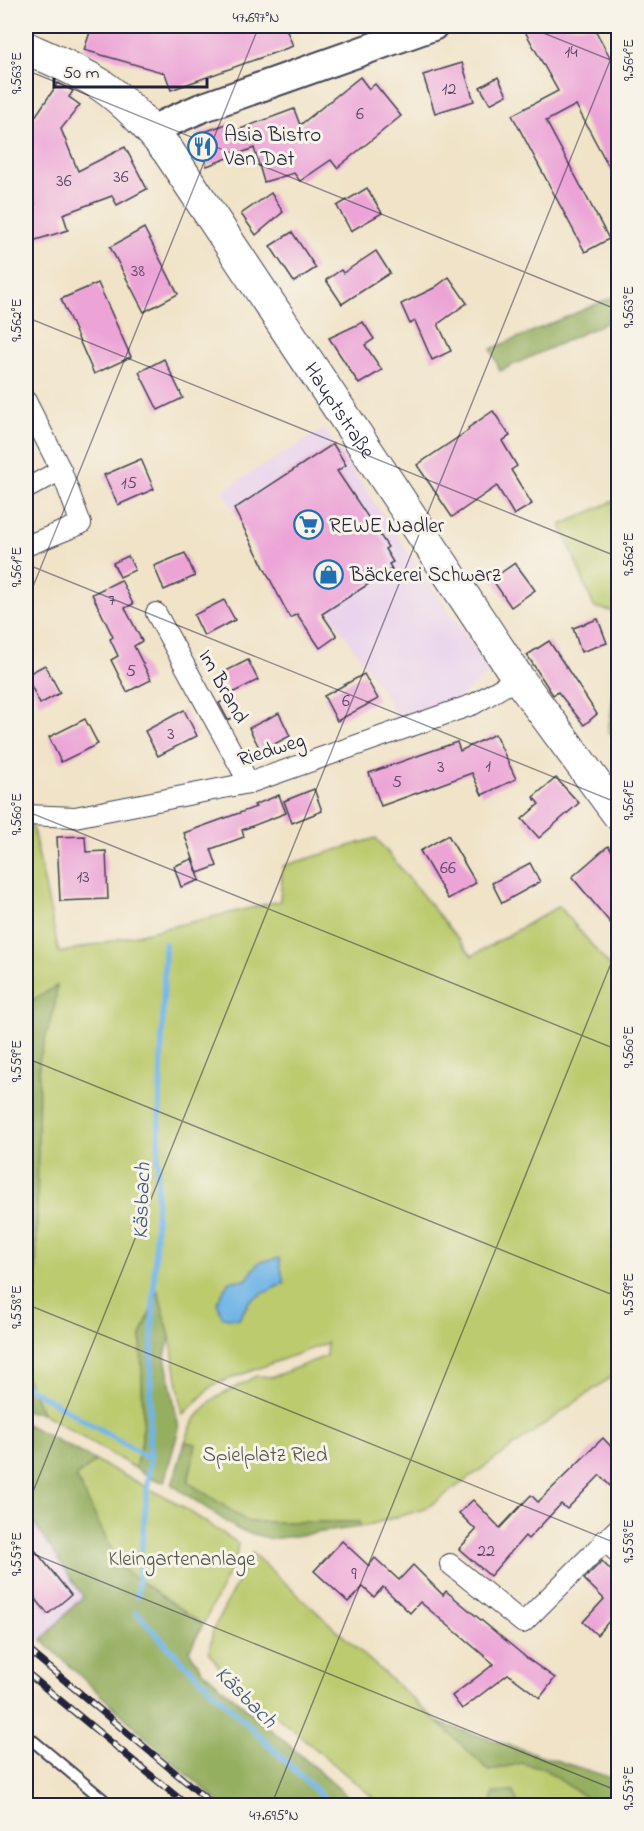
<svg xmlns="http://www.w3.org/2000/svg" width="644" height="1831" viewBox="0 0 644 1831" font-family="'Indie Flower',sans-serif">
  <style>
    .built { fill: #e9d1ed }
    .green { fill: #bccb6e; stroke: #6f7654; stroke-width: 1.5; fill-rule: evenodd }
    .forest { fill: #95af61; stroke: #5c684e; stroke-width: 1.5 }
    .water { fill: #6fb4e6; stroke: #486b90; stroke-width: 1.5 }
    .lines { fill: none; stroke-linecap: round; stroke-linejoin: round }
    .stream { stroke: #6fb4e6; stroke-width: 6 }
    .building { fill: #eca4d7 }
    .lane-casing { stroke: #413f50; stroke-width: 14 }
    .street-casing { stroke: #413f50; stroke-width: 22 }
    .secondary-casing { stroke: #413f50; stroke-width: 32 }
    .primary-casing { stroke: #413f50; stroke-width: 34 }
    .lane { stroke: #fff; stroke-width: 10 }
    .street { stroke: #fff; stroke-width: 20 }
    .secondary { stroke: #fff; stroke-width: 28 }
    .primary { stroke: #fff; stroke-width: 32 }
    .rail-casing { stroke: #22223b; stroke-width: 7 }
    .rail { stroke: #f7f3e8; stroke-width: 4.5; stroke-dasharray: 14; stroke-linecap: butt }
    .ticks { fill: none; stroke: #22223b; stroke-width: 1.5; stroke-opacity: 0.45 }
    .labels { text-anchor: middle; stroke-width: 6; stroke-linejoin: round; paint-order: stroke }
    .number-label { font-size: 18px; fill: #544262 }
    .poi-label { font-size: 21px; fill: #22223b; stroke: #f7f3e8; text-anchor: start }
    .street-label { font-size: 21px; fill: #22223b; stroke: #f7f3e8 }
    .park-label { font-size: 21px; fill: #50554a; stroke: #f7f3e8 }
    .water-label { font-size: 22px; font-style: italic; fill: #3d5577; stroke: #f7f3e8 }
    .neatline { fill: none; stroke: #22223b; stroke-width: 2 }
    .ticks-label { font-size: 15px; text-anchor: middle; fill: #22223b }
  </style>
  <rect width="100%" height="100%" fill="#f7f3e8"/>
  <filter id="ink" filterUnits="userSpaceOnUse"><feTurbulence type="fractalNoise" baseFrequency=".0167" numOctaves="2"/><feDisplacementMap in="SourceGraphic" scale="12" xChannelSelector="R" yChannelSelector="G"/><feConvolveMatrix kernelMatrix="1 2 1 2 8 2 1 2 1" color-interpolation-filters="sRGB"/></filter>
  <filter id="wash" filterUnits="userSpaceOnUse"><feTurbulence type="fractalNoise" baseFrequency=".008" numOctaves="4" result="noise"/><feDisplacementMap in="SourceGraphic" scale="24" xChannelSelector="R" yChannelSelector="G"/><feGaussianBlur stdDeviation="1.35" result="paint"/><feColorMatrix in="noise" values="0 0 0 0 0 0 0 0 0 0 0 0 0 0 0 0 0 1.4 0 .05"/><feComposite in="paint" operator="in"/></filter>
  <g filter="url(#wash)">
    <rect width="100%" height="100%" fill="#f0e3c7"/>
    <g class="built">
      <polygon points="324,429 491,672 459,698 398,721 383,692 326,607 320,602 290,618 223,490"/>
      <polygon points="26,1511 83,1596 42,1640 26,1627"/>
    </g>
    <g class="green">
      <polygon points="618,499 618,617 611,611 594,607 561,525"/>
      <polygon points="618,666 618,740 608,731"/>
      <path d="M26,823L32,824L59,953L280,901L283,866L376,838L472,956L559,906L618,976V1372L425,1509L361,1527L358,1522H248L188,1482L195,1444L185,1442L194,1420L212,1400L256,1376L273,1377L326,1356L327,1343L213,1385L183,1415L170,1337L158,1293L141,1336L143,1417L142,1441L135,1468L42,1413L26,1377V1292L36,1289L39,1061L55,1004L56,986L26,1004ZM246,1280L284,1283L250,1300L239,1319L229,1281Z"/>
      <polygon points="96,1461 173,1501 238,1543 236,1558 203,1625 120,1567 75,1477"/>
      <polygon points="252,1553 439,1723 489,1771 521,1763 544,1769 597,1805 519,1805 512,1792 493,1793 491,1805 382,1805 297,1733 225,1675 209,1652 213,1630"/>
    </g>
    <g class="forest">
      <polygon points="618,295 618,317 500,371 491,349"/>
      <polygon points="57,986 55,1004 39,1061 36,1290 26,1292 26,1004"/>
      <polygon points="158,1291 170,1337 165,1356 179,1429 164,1482 154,1480 135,1468 142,1441 143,1417 141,1336"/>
      <polygon points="26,1377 42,1413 26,1411"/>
      <polygon points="26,1424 96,1461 76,1477 120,1567 203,1625 189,1651 202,1670 358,1805 223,1805 169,1759 42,1640 83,1596 26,1511"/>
      <polygon points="185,1442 196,1444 188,1482 248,1522 359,1522 361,1527 271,1539 239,1530 172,1485"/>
      <polygon points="439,1723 618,1780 618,1805 597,1805 544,1769 521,1763 489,1771"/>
      <polygon points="513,1792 519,1805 491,1805 493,1793"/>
    </g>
    <polygon class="water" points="279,1258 284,1283 250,1300 239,1319 222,1317 217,1302 229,1281 246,1280 259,1262"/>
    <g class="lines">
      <g class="stream">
        <polyline points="26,1386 150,1459"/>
        <polyline points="137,1597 150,1459 149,1438 165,944"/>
        <polyline points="136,1612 171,1650 332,1806"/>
      </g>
    </g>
    <g id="blocks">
      <g class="building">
        <polygon points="92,26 155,26 190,34 212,26 285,26 293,46 171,90 165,73 84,50"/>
        <polygon points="522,26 593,26 618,72 618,184 576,105 546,121 609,239 585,252 512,115 558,91"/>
        <polygon points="462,63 474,101 435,113 423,75"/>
        <polygon points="360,77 369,89 375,84 401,116 337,168 331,160 300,181 294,173 264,182 254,148 207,166 196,135 229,123 232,132 294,109 300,125"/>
        <polygon points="498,77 507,95 490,104 480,87"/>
        <polygon points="58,83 73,91 69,97 80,105 61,129 78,171 125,147 147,189 117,205 112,196 63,214 68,230 26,243 26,207 35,204 26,169 26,130"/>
        <polygon points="367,188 382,213 351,231 337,206"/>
        <polygon points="271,193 283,212 256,235 241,214"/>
        <polygon points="144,228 178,294 144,312 110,247"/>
        <polygon points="292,232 316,268 294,282 270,246"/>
        <polygon points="376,251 390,273 342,304 326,280 341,270 343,273"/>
        <polygon points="449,277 467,303 438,324 451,351 432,360 415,321 410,324 401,304 434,288"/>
        <polygon points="98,283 131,357 94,374 61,299"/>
        <polygon points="363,322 374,339 365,345 382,370 359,384 329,338"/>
        <polygon points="164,359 183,398 158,410 139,372"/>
        <polygon points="493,411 510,436 502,441 517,466 511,470 532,504 514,515 497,486 452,517 417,465 469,430 468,428"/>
        <polygon points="333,444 346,465 337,471 388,547 385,549 393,562 389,564 392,569 322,614 337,636 320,648 297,614 290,618 234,509"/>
        <polygon points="141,459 154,489 118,505 104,475"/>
        <polygon points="185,553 195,576 164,590 154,566"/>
        <polygon points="128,556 135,570 120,577 113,563"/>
        <polygon points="515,563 535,590 511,607 492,579"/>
        <polygon points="121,580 133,604 125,608 142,641 134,646 151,680 127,692 111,660 118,656 110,639 113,637 92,594"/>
        <polygon points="224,600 235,620 204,636 194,615"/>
        <polygon points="598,619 607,643 581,652 573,628"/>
        <polygon points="549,641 597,714 584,725 558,692 553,695 527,655"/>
        <polygon points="248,660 258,680 230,694 220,674"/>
        <polygon points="45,665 60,693 40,704 26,675"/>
        <polygon points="364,674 378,699 337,721 324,696"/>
        <polygon points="232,696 241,714 228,720 219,703"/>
        <polygon points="184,710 197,736 158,756 145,731"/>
        <polygon points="279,713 290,736 261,751 249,728"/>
        <polygon points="85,719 98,744 61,762 49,737"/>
        <polygon points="495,734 516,779 482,795 472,773 381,806 369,773 457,742 460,751"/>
        <polygon points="556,778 579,803 539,838 522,819 539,804 533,797"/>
        <polygon points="314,789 322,811 292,823 284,801"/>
        <polygon points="279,795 286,813 242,830 244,837 211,849 217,866 198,873 184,833 256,807 254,805"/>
        <polygon points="448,835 476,883 448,899 420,851"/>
        <polygon points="85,836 86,852 106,851 108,899 60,901 57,837"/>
        <polygon points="608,846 618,859 618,932 572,877"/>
        <polygon points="192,859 200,880 181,887 174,866"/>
        <polygon points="530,863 540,882 502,903 492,883"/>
        <polygon points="603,1438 618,1454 618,1478 610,1486 600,1475 567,1509 561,1504 528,1539 525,1536 490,1576 459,1549 476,1530 459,1513 473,1500 500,1528 531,1495 538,1502"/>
        <polygon points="26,1539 71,1595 48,1614 26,1587"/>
        <polygon points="342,1541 369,1566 375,1558 399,1580 413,1565 443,1595 446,1591 528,1659 555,1678 540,1698 508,1674 462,1709 452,1696 494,1664 420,1602 410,1613 383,1587 374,1597 363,1587 348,1602 314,1571"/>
        <polygon points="602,1561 618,1578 618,1614 617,1612 597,1635 583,1622 604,1599 584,1579"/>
      </g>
    </g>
  </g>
  <g filter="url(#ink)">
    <use href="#blocks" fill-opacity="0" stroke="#413f50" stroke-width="1.5"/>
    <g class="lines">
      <defs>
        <polyline id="lane" points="26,1735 111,1806"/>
        <g id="street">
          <polyline points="26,401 61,470 81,524 26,546"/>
          <polyline points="26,489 61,470"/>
          <polyline points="156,613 249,783"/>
          <polyline points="26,815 75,817 249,783 474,704 518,678"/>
          <polyline points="604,1540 618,1553"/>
          <polyline points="450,1564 523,1623 618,1528"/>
        </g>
        <polyline id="secondary" points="151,130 201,108 433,26"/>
        <g id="primary">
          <path id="s1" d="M26,48C51,59 78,70 101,85C125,101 151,129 168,151L518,678L618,814"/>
        </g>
      </defs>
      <use href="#lane" class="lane-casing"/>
      <use href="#street" class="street-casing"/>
      <use href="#secondary" class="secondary-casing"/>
      <use href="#primary" class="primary-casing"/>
      <use href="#lane" class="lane"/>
      <use href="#street" class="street"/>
      <use href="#secondary" class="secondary"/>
      <use href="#primary" class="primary"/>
      <defs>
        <g id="rail">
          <polyline points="26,1648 215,1806"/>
          <polyline points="26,1672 188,1806"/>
        </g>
      </defs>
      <use href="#rail" class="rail-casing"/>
      <use href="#rail" class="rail"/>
    </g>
  </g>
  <path class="ticks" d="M526,26L618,63M26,70L618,310M26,317L618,557M26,564L618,803M26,604L259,26M26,811L618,1050M26,1058L618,1297M26,1304L618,1544M26,1509L618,41M26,1551L618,1791M26,1798L44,1806M271,1806L618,946"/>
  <defs>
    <symbol id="restaurant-ring" viewBox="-11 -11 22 22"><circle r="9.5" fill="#f7f3e8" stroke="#1f6fb2" stroke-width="1.5"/><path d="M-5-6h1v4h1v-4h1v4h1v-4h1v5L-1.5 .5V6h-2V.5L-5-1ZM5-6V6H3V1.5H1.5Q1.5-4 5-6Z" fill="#1f6fb2"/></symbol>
    <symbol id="supermarket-ring" viewBox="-11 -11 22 22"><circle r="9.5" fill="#f7f3e8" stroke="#1f6fb2" stroke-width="1.5"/><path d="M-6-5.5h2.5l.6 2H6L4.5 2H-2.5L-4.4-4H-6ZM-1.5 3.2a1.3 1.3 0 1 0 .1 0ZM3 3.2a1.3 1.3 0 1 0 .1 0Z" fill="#1f6fb2"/></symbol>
    <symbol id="shop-ring" viewBox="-11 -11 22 22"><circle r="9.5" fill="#f7f3e8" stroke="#1f6fb2" stroke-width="1.5"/><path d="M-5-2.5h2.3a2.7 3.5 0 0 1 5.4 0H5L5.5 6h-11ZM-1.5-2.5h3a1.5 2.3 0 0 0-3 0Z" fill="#1f6fb2"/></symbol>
  </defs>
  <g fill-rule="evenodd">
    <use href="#restaurant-ring" x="186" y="130" width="33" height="33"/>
    <use href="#supermarket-ring" x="292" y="508" width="33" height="33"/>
    <use href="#shop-ring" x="312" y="558" width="33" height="33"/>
  </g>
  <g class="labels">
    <g class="number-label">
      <text x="571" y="57">14</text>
      <text x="449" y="94">12</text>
      <text x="360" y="119">6</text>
      <text x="121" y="182">36</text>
      <text x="64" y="186">36</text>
      <text x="138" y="276">38</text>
      <text x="129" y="488">15</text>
      <text x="112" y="605">7</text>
      <text x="131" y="676">5</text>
      <text x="346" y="706">6</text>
      <text x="171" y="739">3</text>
      <text x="488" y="771">1</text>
      <text x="441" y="772">3</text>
      <text x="397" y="787">5</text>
      <text x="448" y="873">66</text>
      <text x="83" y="882">13</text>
      <text x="486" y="1556">22</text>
      <text x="354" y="1579">9</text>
    </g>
    <g class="poi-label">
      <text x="224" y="141">Asia Bistro<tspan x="224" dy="24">Van Dat</tspan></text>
      <text x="329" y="532">REWE Nadler</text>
      <text x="350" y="581">Bäckerei Schwarz</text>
    </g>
    <g class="street-label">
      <text dy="7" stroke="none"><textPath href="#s1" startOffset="489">Hauptstraße</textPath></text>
      <text transform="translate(224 686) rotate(61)" y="7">Im Brand</text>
      <text transform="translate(271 749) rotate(-18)" y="7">Riedweg</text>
    </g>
    <g class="park-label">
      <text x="265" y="1461">Spielplatz Ried</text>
      <text x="182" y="1565">Kleingartenanlage</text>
    </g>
    <g class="water-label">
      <text transform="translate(140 1201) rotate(-88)" y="8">Käsbach</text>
      <text transform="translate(247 1696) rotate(45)" y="8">Käsbach</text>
    </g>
  </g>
  <rect width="644" height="1831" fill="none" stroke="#f7f3e8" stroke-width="66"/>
  <path d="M54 78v9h153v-9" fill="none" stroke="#22223b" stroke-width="3"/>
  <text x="63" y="78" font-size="18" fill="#22223b" stroke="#f7f3e8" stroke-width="4.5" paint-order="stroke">50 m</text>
  <rect x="33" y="33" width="578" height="1765" class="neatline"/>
  <g class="ticks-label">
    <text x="256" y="22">47.697°N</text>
    <text transform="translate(628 60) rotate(-90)" y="5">9.564°E</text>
    <text transform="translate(16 73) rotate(-90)" y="5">9.563°E</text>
    <text transform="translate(628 307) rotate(-90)" y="5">9.563°E</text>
    <text transform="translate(16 320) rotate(-90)" y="5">9.562°E</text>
    <text transform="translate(628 554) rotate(-90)" y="5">9.562°E</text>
    <text transform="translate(16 567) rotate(-90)" y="5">9.561°E</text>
    <text transform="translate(628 800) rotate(-90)" y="5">9.561°E</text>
    <text transform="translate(16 814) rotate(-90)" y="5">9.560°E</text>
    <text transform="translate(628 1047) rotate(-90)" y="5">9.560°E</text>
    <text transform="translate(16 1061) rotate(-90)" y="5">9.559°E</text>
    <text transform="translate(628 1294) rotate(-90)" y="5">9.559°E</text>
    <text transform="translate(16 1307) rotate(-90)" y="5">9.558°E</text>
    <text transform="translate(628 1541) rotate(-90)" y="5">9.558°E</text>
    <text transform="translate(16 1554) rotate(-90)" y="5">9.557°E</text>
    <text transform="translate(628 1788) rotate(-90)" y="5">9.557°E</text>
    <text x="274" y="1820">47.695°N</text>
  </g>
</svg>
